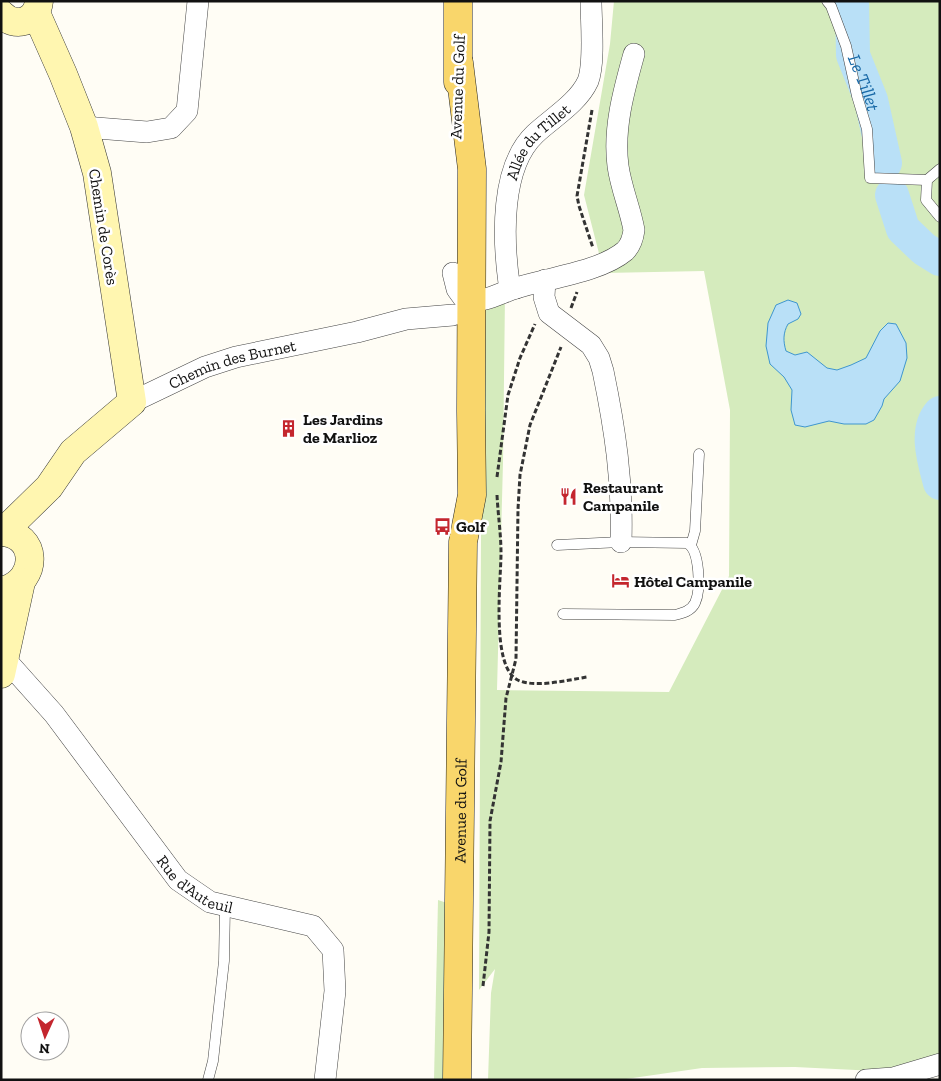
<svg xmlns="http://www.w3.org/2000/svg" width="941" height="1081" viewBox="0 0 941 1081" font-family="'Zilla Slab',serif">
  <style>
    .green { fill: #d5ebbd }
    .water { fill: #b9e0f7; stroke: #3f96cf }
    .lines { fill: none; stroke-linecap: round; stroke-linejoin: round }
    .river { stroke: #b9e0f7; stroke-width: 34 }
    .lane-casing { stroke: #444; stroke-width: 11 }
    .street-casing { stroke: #444; stroke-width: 22 }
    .secondary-casing { stroke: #333; stroke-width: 29 }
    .primary-casing { stroke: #222; stroke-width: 29 }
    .path { stroke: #333; stroke-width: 3; stroke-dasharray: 5 2.5; stroke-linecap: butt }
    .lane { stroke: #fff; stroke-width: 10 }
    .street { stroke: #fff; stroke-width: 21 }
    .secondary { stroke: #fff6b0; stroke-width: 28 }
    .primary { stroke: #f9d66b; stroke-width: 28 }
    .labels { text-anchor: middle; stroke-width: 5; stroke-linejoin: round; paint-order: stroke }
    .street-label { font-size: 16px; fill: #111; stroke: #fff }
    .poi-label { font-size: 16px; font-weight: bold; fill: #111; stroke: #fff; text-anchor: start }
    .water-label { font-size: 18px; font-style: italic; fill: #1768a6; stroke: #fff }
  </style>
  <rect width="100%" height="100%" fill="#fffdf5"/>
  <g class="green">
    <polygon points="614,1 940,1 940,1055 910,1067 876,1071 795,1067 702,1068 619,1080 488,1080 491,993 495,969 479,990 482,307 505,295 503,462 497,690 669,692 729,576 730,410 704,271 604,273 584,195 610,44"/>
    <polygon points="438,900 447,903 444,1080 434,1080"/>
  </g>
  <path class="water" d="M788,300L797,303L801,314L798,319L788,324C783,333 783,341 786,351L795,355L807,352L827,368L837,370L851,365L866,358L880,331L888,323L896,324L906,343L907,358L900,381L884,399L882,406L874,420L866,424H844L829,421L805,427L795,425L791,410L792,390L784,377L770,364L766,346L768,323L776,305Z"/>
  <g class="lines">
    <g class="river">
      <path id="s1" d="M852,1L853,55L871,100L885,163"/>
      <polyline points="892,195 903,229 924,249 940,259"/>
      <path d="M940,413C924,431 935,463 940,483"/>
    </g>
    <defs>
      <g id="lane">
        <polyline points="827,1 831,6 846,46 857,96 867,129 870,178 927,180"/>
        <polyline points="940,169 927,180 926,200 940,217"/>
        <path d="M557,545L621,542L687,543C700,550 701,590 695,603C691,611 683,613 675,615L563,614"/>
        <polyline points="691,545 695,531 699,454"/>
        <polyline points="208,1080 213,1061 224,961 225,906"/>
      </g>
      <g id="street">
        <polyline points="84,127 147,132 171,128 187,111 198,1"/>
        <path d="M453,273L457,289L465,300C482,304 500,293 516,288C548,278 600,272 625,251C631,245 633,238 634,230C630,208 621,188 618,166C613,128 624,90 634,54"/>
        <path d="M545,280L544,297L549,313L591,345L599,358L603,371C615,429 623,482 621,542"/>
        <path id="s2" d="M516,288L509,283C503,239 500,167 535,134C552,118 578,103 588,81C595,63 591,21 591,1"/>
        <path id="s3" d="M132,402L205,367L236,357L357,332L406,319L453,315"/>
        <path id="s4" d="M4,658L54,714L178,880L210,902L313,926L333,950L335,991L325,1080"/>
        <polyline points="866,1080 893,1078 940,1064"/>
      </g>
      <g id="secondary">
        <path d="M1,14C15,29 37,22 39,1"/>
        <path d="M1,532C38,534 39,580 5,590"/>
        <polyline points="3,532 49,487 73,452 132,402 97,173 84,127 63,74 36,13"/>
        <polyline points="1,674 21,582"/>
      </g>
      <g id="primary">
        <polyline points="458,82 458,1"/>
        <path id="s5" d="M457,1080L463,542L472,495L471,411L472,169L459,63"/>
      </g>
    </defs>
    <use href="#lane" class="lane-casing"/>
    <use href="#street" class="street-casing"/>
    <use href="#secondary" class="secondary-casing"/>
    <use href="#primary" class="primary-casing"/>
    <g class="path">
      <polyline points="592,110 577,196 579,206 593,248"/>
      <polyline points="571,308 577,292"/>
      <polyline points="497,477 508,395 520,358 535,324"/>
      <path d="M497,495C498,515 501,534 501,553C501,580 491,663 516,679C532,689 568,680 587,677"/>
      <polyline points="483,986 489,932 490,821 501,762 506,698 516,659 518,509 520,475 530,425 561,347"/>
    </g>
    <use href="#lane" class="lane"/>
    <use href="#street" class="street"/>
    <use href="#secondary" class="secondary"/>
    <use href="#primary" class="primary"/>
  </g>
  <defs>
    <symbol id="building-bare" viewBox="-9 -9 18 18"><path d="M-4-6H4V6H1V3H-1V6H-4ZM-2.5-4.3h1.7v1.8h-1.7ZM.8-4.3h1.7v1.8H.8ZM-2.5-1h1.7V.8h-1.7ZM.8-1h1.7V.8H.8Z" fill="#c4262e" stroke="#fff" stroke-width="2.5" paint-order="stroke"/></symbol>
    <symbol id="restaurant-bare" viewBox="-9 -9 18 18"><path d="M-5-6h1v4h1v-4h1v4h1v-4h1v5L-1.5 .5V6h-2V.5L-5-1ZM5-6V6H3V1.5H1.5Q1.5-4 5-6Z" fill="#c4262e" stroke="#fff" stroke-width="2.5" paint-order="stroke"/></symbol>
    <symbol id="bus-bare" viewBox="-9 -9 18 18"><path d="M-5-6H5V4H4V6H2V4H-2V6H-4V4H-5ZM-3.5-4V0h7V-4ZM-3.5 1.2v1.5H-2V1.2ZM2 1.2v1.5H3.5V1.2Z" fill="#c4262e" stroke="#fff" stroke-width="2.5" paint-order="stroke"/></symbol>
    <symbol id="hotel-bare" viewBox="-9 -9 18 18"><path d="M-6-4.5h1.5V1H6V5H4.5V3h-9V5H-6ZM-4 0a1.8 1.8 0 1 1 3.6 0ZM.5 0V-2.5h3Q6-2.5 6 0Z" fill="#c4262e" stroke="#fff" stroke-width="2.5" paint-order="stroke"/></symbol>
  </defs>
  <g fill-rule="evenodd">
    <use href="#building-bare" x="276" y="416" width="25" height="25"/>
    <use href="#restaurant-bare" x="556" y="484" width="25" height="25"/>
    <use href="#bus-bare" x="430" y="514" width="25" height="25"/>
    <use href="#hotel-bare" x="608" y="568" width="25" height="25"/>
  </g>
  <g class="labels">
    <g class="street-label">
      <text transform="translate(457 87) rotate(-88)" y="6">Avenue du Golf</text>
      <text dy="6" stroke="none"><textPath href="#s2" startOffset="160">Allée du Tillet</textPath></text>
      <text transform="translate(104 227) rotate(81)" y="6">Chemin de Corès</text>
      <text dy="6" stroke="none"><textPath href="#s3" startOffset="108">Chemin des Burnet</textPath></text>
      <text dy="6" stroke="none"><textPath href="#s5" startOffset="269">Avenue du Golf</textPath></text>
      <text dy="6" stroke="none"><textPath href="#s4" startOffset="299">Rue d'Auteuil</textPath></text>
    </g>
    <g class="poi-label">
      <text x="303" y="425">Les Jardins<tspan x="303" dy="18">de Marlioz</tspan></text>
      <text x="583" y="493">Restaurant<tspan x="583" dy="18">Campanile</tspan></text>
      <text x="456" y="532">Golf</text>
      <text x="634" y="587">Hôtel Campanile</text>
    </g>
    <g class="water-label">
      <text dy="6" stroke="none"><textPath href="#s1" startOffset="84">Le Tillet</textPath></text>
    </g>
  </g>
  <rect width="941" height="1081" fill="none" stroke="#111111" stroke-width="5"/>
  <g transform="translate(45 1036) rotate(183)"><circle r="24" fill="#ffffff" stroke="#a0a0a0"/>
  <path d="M0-4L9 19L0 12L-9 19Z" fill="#c4262e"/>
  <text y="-8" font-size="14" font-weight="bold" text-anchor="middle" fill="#111111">N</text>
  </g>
</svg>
